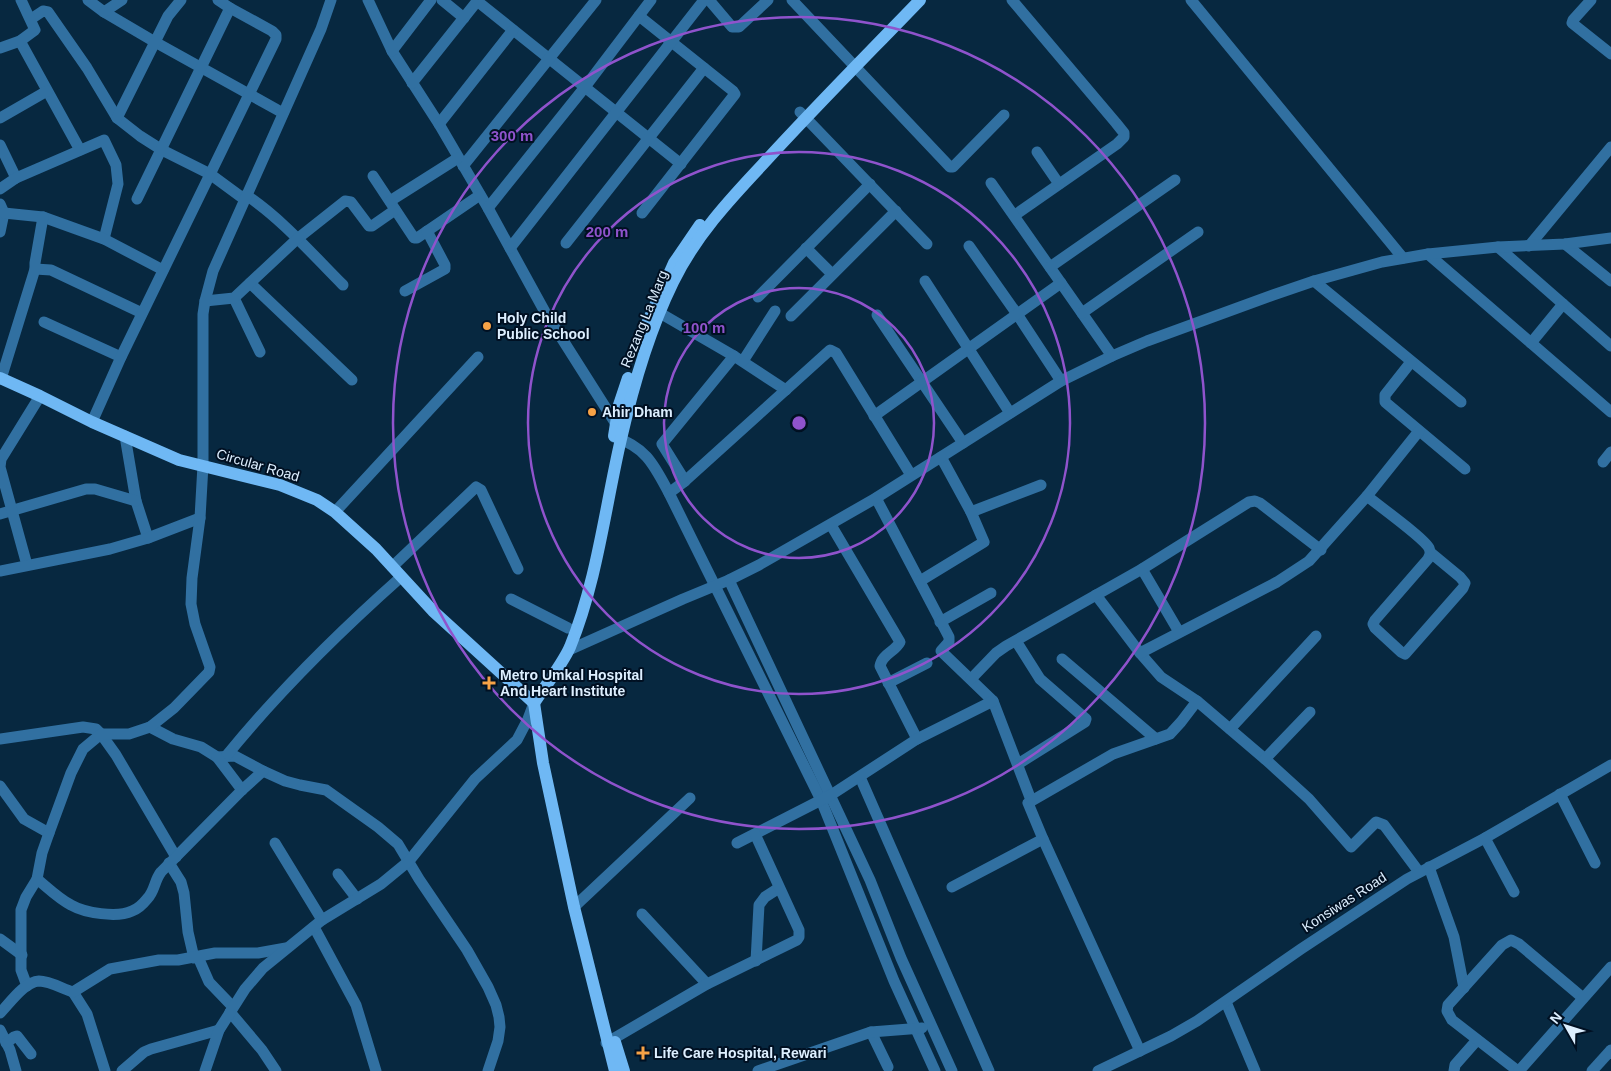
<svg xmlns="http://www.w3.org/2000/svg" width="1611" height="1071" viewBox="0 0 1611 1071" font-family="Arial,sans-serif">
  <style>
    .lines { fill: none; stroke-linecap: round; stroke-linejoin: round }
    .minor { stroke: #3170a1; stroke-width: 11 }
    .major { stroke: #6fb8f4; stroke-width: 12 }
    .ring { fill: none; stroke: #8f53cc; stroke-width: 2.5 }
    .poi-dot { fill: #f6a246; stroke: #001022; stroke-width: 2 }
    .labels { text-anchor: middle; stroke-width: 4; stroke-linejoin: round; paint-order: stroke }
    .poi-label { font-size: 14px; font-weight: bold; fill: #ddefff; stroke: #001022; text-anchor: start }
    .street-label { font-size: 14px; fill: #ddefff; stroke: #001022 }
    .centre { fill: #8f53cc; stroke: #001022; stroke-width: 2.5 }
    .ring-label { font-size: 15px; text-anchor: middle; font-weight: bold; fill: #8f53cc; stroke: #001022; stroke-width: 4; stroke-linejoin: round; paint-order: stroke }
  </style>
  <rect width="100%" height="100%" fill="#072840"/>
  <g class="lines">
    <g class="minor">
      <polyline points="88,0 104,12 155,42 283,113"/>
      <polyline points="368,0 392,51 439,124 488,208 545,312 616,424"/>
      <polyline points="442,0 464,18"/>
      <polyline points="709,0 732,27 739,27 768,0"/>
      <polyline points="792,0 950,167 953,167 1004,115"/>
      <polyline points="1012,0 1116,123 1124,133 1124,137 1117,144 1015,215"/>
      <polyline points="1191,0 1403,258"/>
      <polyline points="1591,0 1573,20 1572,23 1611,54"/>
      <polyline points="477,1 681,164"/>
      <polyline points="104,12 122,0"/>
      <polyline points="639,16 733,91 735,94 642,213"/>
      <polyline points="31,19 43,11 48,12 87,68 117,118 140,136 162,150 210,174 244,199"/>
      <polyline points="20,41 80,150"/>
      <polyline points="0,48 20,41 35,30 21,0"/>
      <polyline points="392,51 431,0"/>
      <polyline points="412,83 478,0"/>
      <polyline points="800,112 927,244"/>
      <polyline points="0,118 47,91"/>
      <polyline points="117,118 168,16 181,0"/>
      <polyline points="439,124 513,30"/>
      <polyline points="0,145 16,178"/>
      <polyline points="1037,152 1059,184"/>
      <polyline points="463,166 596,0"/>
      <polyline points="373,176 414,238 417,238 480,195"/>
      <polyline points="991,183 1112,356"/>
      <polyline points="0,189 16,178 104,140 116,165 118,184 104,239"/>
      <path d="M246,195C282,219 312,254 343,285"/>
      <polyline points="137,199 230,8"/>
      <polyline points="390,201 458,158"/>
      <polyline points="0,204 4,213 0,232"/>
      <polyline points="488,208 585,87 651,0"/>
      <polyline points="4,213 43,217 104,239 163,270"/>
      <polyline points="566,243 704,68"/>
      <polyline points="1565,244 1611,281"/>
      <polyline points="969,246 1017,314 1061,381"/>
      <polyline points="1529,246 1611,147"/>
      <polyline points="1498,247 1611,346"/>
      <polyline points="510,248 704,0"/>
      <polyline points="806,248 832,274"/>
      <polyline points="1428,254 1611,412"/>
      <polyline points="1050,267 1175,180"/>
      <polyline points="35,269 51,270 142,313"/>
      <polyline points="925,281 1010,413"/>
      <polyline points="1314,281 1461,402"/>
      <polyline points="250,283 352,380"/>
      <polyline points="405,291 445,269 445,265 427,231"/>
      <polyline points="758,297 870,184"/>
      <polyline points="234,298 260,352"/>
      <polyline points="205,301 234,298 297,239 345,201 351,202 369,226 372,226 395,210"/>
      <polyline points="653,309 734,356 786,390"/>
      <polyline points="1082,313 1198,232"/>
      <polyline points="877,315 963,443"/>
      <polyline points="791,316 896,211"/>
      <polyline points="44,322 121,357"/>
      <polyline points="1531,343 1563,304"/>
      <polyline points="743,361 775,311"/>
      <polyline points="1411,362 1385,395 1385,402 1465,469"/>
      <polyline points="1,379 35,269 35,263 43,217"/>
      <polyline points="874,416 1061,283"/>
      <polyline points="92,422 121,357 276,39 276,35 272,31 230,8 218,0"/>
      <polyline points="125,436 136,501 148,538"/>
      <path d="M614,437C646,447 654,465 669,493L821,800L894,981L935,1071"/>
      <polyline points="1603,462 1611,452"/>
      <polyline points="685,481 662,444 734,356"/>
      <polyline points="669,493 685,481 830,350 836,353 911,475"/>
      <path d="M1367,496C1379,506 1424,538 1429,548C1431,553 1430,555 1428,559L1375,620L1373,624L1375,628L1401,652L1405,654L1463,588L1465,583L1460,577L1431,553"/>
      <polyline points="876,498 949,637 949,642 941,651 993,701 1031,800"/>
      <polyline points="335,512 478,357"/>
      <polyline points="971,512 1041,485"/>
      <polyline points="0,514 86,489 95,489 136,501"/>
      <path d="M831,525L900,642C895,652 882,654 880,666L917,739"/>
      <polyline points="27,565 0,467 1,459 40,396"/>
      <polyline points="392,567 476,487 481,490 518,569"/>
      <polyline points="1142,569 1179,632"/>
      <polyline points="0,571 110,549 148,538 200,518"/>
      <polyline points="729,580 870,880 901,958 952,1071"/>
      <polyline points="920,581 984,542 971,512 941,457"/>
      <polyline points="1096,595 1140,653 1161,677 1197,701 1265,759 1309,799 1351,847 1376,822 1384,825 1419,872"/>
      <polyline points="511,599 568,628"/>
      <polyline points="940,622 991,593"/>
      <polyline points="1016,641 1040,679 1086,719 1085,722 1018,764"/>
      <polyline points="569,650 683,599 729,580 759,565 876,498 1061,381 1112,356 1147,341 1273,295 1314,281 1382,262 1428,254 1498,247 1565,244 1611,238"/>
      <polyline points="1140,653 1277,582 1309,561 1367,496 1419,431"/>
      <polyline points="1062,659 1156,739"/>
      <polyline points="971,679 996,653 1006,646 1142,569 1249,502 1255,501 1260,503 1321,550"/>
      <polyline points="888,683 927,663"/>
      <polyline points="150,727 173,739 201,747 217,757 235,756 263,771 285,781 300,785 326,790 378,827 398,844 419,879 467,950 488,987 496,1005 499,1017 500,1027 498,1041 488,1071"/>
      <polyline points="1230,729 1316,636"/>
      <polyline points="0,739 83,727 96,729 101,734 116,755 176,857"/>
      <path d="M227,755C280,690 338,633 401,577"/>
      <polyline points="217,757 242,790"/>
      <polyline points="1265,759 1310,712"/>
      <polyline points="860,777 989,1071"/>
      <polyline points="0,786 24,819 49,833"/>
      <polyline points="1560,794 1595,863"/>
      <polyline points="1485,838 1514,892"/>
      <polyline points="275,843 322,920"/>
      <polyline points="737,843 831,795 917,739 993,701"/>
      <polyline points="169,863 181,882 184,893 188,932 194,958"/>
      <polyline points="1429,867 1454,937 1464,988"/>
      <polyline points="338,874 357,899"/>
      <path d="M37,879C48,888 59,899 71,905C85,913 117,918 132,911C138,909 143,904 147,899C155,891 154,881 161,872L242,790L263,771"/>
      <polyline points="952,887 1043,839"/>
      <polyline points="574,907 690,798"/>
      <polyline points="642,914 707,984"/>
      <polyline points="314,927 356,1005 376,1071"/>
      <polyline points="0,939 22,955"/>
      <polyline points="198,957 209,982 233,1007"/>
      <polyline points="756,961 759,905 765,897 779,888"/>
      <polyline points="27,986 21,970 21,910 26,897 37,879 42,853 49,833 71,773 83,749 101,734 129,734 150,727 174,708 209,672 210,667 195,624 191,604 192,578 200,518 203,465 203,314 205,301 213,271 321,29 331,0"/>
      <polyline points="73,992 87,1014 105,1071"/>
      <polyline points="1226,1002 1255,1071"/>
      <polyline points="230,1012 262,1050 276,1071"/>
      <path d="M0,1013C10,1003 24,982 39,981C50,981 63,989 73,992L110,969L159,960H178L215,953H258L286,948"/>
      <polyline points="0,1030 10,1050 16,1071"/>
      <polyline points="871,1032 888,1067"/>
      <polyline points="6,1043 14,1037 17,1036 31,1054"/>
      <polyline points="606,1043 707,984 797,940 799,937 799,930 755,834"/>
      <polyline points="1140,1051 1043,839 1028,803 1113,754 1170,734 1181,722 1197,701"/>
      <polyline points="122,1071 144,1052 151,1049 219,1030"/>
      <polyline points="205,1071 219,1030 245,989 263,968 322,920 381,884 409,861 475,779 517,740 528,719 534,703"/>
      <polyline points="758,1071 871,1032 922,1028"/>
      <polyline points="1098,1071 1171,1036 1197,1021 1301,949 1407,879 1485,838 1611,765"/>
      <polyline points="1454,1071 1455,1065 1477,1040"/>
      <polyline points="1518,1071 1452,1020 1447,1011 1448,1005 1502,945 1511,940 1519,944 1583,998"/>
      <polyline points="1519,1071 1611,967"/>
      <polyline points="1592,1071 1611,1050"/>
    </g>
    <g class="major">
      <polyline points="646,326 674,263 700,225"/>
      <polyline points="0,378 40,396 92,422 179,460 280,485 317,500 335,512 376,549 433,611 534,703"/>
      <polyline points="614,436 619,405 628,378"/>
      <path d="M534,703C545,686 562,665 570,647C597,581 605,508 621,439C633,386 649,331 673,282C695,237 729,200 763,164C814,108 867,55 920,0"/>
      <polyline points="534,703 543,763 574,907 615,1071"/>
      <polyline points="615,1042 624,1071"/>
    </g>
  </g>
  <g class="ring">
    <circle cx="799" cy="423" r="135"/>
    <circle cx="799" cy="423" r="271"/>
    <circle cx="799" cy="423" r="406"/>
  </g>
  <g class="poi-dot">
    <circle cx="487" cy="326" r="5"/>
    <circle cx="592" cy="412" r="5"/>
    <path d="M486.5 675.5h5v5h5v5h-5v5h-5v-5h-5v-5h5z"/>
    <path d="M640.5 1045.5h5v5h5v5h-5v5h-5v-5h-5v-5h5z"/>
  </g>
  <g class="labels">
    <g class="poi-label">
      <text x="497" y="323">Holy Child<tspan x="497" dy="16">Public School</tspan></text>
      <text x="602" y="417">Ahir Dham</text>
      <text x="500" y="680">Metro Umkal Hospital<tspan x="500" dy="16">And Heart Institute</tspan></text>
      <text x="654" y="1058">Life Care Hospital, Rewari</text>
    </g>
    <g class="street-label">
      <text transform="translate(644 319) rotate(-68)" y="5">Rezang La Marg</text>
      <text transform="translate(258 465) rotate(16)" y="5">Circular Road</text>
      <text transform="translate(1344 902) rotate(-33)" y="5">Konsiwas Road</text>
    </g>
  </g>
  <circle cx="799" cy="423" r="8" class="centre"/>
  <g class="ring-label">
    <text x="512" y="141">300 m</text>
    <text x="607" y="237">200 m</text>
    <text x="704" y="333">100 m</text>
  </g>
  <g transform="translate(1566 1026) rotate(309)" stroke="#001022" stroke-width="4" paint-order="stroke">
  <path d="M0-4L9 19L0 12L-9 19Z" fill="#ddefff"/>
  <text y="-8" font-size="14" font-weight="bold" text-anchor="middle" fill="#ddefff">N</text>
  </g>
</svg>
